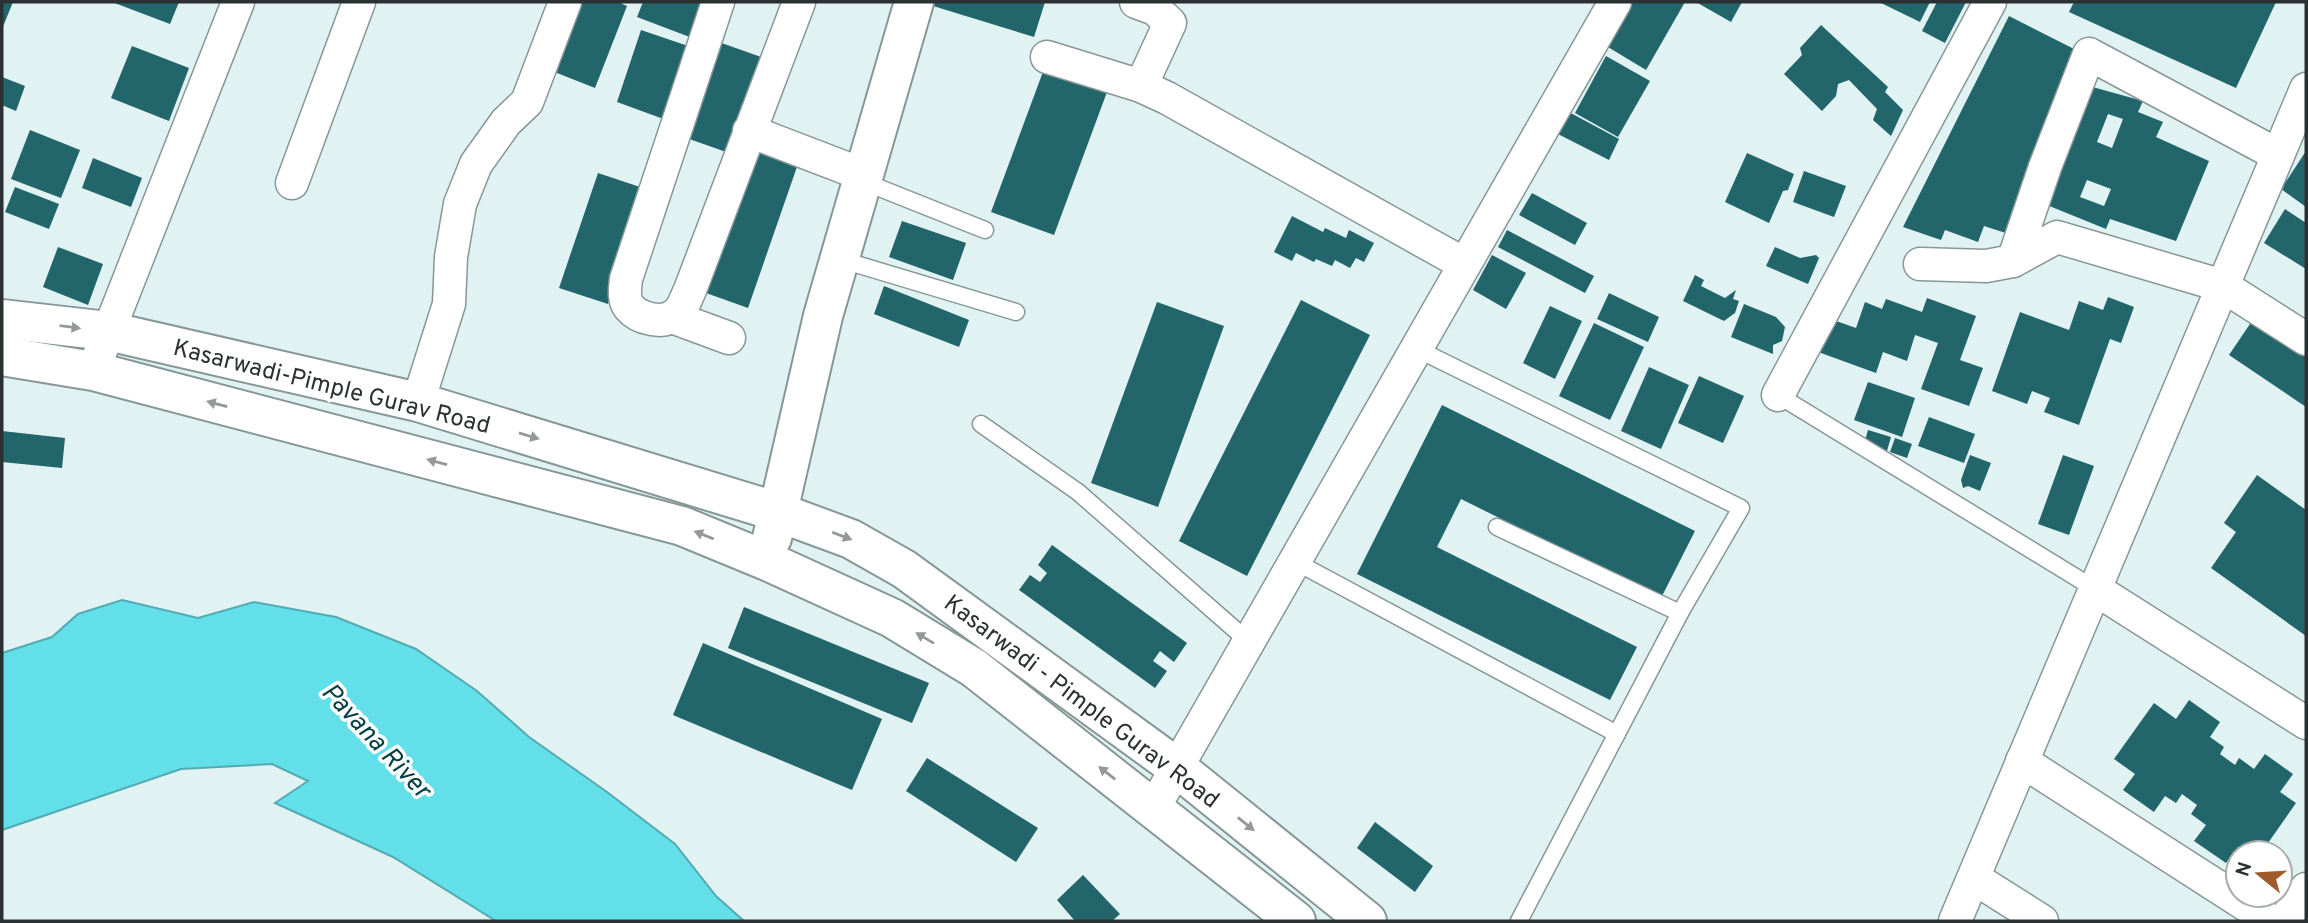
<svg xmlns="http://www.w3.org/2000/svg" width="2308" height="923" viewBox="0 0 2308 923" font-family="Overpass,sans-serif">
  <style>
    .water { fill: #63dfe9; stroke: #52abb2; stroke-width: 2 }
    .building { fill: #22656a; fill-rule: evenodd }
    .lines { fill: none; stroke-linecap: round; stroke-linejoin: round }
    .lane-casing { stroke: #879798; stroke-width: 19 }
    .street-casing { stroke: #879798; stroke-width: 35 }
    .secondary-casing { stroke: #879798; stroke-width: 42 }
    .lane { stroke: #fff; stroke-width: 16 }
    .street { stroke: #fff; stroke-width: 32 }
    .secondary { stroke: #fff; stroke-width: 38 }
    .oneway { fill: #959898 }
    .labels { text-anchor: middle; stroke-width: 7; stroke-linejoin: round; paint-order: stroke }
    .street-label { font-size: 24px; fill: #2b3132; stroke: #fff }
    .water-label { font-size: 26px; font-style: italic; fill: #013e42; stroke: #fff }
  </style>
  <rect width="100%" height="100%" fill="#e1f2f3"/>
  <polygon class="water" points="122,600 198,618 254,602 336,617 416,649 477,691 529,737 607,792 675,844 716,896 744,921 496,921 393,857 275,803 308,781 272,764 181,769 2,830 2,653 52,637 78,614"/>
  <g class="building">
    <polygon points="2,2 13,2 2,29"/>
    <polygon points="112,2 179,2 170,24"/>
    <polygon points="573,2 618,2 627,6 595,88 547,69"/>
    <polygon points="643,2 707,2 695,39 637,17"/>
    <polygon points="920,2 1045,2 1034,37"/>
    <polygon points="1629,2 1685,2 1646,70 1603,44"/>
    <polygon points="1696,2 1742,2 1731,22"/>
    <polygon points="1879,2 1930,2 1920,22"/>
    <polygon points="1937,2 1966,2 1945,43 1922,31"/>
    <polygon points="2074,2 2276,2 2236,88 2069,12"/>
    <polygon points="2009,16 2080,52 2009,234 1984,226 1978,242 1945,230 1941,240 1903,227"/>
    <polygon points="1821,25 1888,87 1885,92 1903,110 1891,136 1873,120 1877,109 1849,80 1838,84 1836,96 1822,111 1784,74 1802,55 1800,48"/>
    <polygon points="641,30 694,48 669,121 617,102"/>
    <polygon points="713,40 764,58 729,153 678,135"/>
    <polygon points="132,46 189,68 169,121 111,98"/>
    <polygon points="1606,56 1650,81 1618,137 1575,113"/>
    <polygon points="1044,69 1107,92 1054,235 991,212"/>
    <polygon points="2,77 25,86 16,111 2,105"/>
    <path d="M2089,86L2143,101L2138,112L2163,122L2156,137L2209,161L2176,241L2110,219L2106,229L2042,203ZM2108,114L2123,119L2112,148L2097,142ZM2087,180L2111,189L2104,206L2080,197Z"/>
    <polygon points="1567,111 1619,139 1609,160 1556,133"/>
    <polygon points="30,130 80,150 61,198 11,179"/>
    <polygon points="757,146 799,161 748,308 706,293"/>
    <polygon points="2306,151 2306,207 2281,189"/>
    <polygon points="1747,153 1794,174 1788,190 1783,191 1769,223 1725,202"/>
    <polygon points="93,158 142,178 131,207 82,188"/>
    <polygon points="1804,171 1846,186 1834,217 1793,202"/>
    <polygon points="598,173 646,189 608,304 559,288"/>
    <polygon points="15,187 59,204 49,229 5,212"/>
    <polygon points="1532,193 1587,223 1575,245 1519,215"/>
    <polygon points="2285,209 2306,223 2306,269 2264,243"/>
    <polygon points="1292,216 1323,232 1325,228 1346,238 1349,230 1374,243 1364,262 1356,258 1350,268 1335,260 1332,266 1316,259 1314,262 1296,253 1292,261 1274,252"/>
    <polygon points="902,221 966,243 953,280 889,257"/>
    <polygon points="1507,230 1594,276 1585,293 1498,247"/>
    <polygon points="58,247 103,264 88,305 43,287"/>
    <polygon points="1775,247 1800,258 1816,255 1819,258 1808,284 1766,266"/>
    <polygon points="1492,255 1526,273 1506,309 1473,290"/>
    <polygon points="1695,275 1704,280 1701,286 1725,298 1736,290 1733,299 1739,301 1735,313 1724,321 1683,301"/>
    <polygon points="884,286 969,320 959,347 874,314"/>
    <polygon points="1609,293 1659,317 1648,342 1597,319"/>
    <polygon points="2108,297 2134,307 2121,343 2110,339 2079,425 2044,412 2050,398 2032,391 2027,404 1992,391 2020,312 2069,330 2079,301 2103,310"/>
    <polygon points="1927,298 1976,316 1960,360 1983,368 1969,406 1921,389 1938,343 1915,335 1907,361 1883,352 1876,373 1810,349 1822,316 1856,328 1865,302 1882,309 1886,299 1922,312"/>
    <polygon points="1301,300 1370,335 1247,576 1179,541"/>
    <polygon points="1157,302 1224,326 1158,507 1091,483"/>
    <polygon points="1744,304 1776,317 1785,327 1782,341 1773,345 1773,354 1731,337"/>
    <polygon points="1550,306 1582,321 1555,379 1523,363"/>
    <polygon points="2254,318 2306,354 2306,407 2229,355"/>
    <polygon points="1594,323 1644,347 1610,420 1559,396"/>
    <polygon points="1649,367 1689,385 1661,449 1621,431"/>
    <polygon points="1699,376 1744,396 1723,443 1678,423"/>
    <polygon points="1868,382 1915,398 1902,437 1854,420"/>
    <polygon points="1442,405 1695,531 1661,598 1461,499 1437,547 1637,647 1610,700 1357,574"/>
    <polygon points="1929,417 1975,434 1964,463 1918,446"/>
    <polygon points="1868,430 1891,437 1887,451 1864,444"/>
    <polygon points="2,431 65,438 62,468 2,462"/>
    <polygon points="1895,438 1912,444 1907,458 1890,452"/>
    <polygon points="1970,455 1991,463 1980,491 1968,486 1963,488 1961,480"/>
    <polygon points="2063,455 2094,466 2069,535 2038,524"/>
    <polygon points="2257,475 2306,510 2306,636 2211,568 2236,532 2224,523"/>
    <polygon points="1052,545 1187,643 1174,662 1160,651 1153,661 1167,671 1155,688 1019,590 1030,575 1040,582 1047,573 1038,565"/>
    <polygon points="744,607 929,683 912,723 728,648"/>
    <polygon points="703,643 882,719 852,790 673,715"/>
    <polygon points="2189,700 2220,722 2210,737 2224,747 2220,754 2235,765 2239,758 2254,769 2265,754 2293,774 2280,792 2296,803 2261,853 2246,853 2238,847 2226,863 2194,841 2206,825 2191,814 2197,805 2182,794 2176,803 2165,796 2154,812 2123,790 2135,774 2114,759 2154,703 2176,719"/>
    <polygon points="927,758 1038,828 1016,862 906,791"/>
    <polygon points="1375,822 1433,866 1415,892 1357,848"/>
    <polygon points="1083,875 1120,914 1112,921 1075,921 1057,900"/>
  </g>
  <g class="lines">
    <defs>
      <g id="lane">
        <polyline points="862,181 985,230"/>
        <polyline points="839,259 1016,312"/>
        <polyline points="1415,348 1741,508 1680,613"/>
        <polyline points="1778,395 2095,589"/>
        <polyline points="981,424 1078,492 1248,641"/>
        <polyline points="1497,527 1680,613 1519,921"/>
        <polyline points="1294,561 1617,734"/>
      </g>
      <g id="street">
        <path d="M718,2L626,279C625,288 623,299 629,307C639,319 664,325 676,314C683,309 686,298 690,290L799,2"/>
        <polyline points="1136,2 1155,9 1170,23 1141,86"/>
        <polyline points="1047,57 1141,86 1167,98 1464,264"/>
        <polyline points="749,131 864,175"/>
        <polyline points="292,183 359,2"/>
        <polyline points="2013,261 2045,167 2089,54 2278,155"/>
        <polyline points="1920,264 1986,266 2013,261 2057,237 2223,286 2306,339"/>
        <polyline points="672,317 729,338"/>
        <polyline points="93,371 238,2"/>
        <polyline points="1778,395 1990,2"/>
        <polyline points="418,402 449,304 451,257 460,204 476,164 506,122 527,102 565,2"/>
        <polyline points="2095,589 2306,723"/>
        <polyline points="2022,761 2271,921"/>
        <polyline points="1153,809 1615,2"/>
        <polyline points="1974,878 2042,921"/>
        <polyline points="1955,921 2306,89"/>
        <polyline points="2284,921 2306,889"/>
      </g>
      <g id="secondary">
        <polyline points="2,319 108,331 418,402 778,512 851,539 904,569 1176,767 1367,921"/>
        <polyline points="2,356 93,371 682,526 767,561 892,618 974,668 1296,921"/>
        <polyline points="772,538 823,316 914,2"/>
      </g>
    </defs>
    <use href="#lane" class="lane-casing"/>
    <use href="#street" class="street-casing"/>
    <use href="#secondary" class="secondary-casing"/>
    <use href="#lane" class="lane"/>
    <use href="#street" class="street"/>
    <use href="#secondary" class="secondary"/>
  </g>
  <defs><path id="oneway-solid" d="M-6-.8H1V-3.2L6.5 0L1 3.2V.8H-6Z" transform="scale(1.75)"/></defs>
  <g class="oneway">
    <use href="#oneway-solid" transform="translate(70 327) rotate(7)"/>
    <use href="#oneway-solid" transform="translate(217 404) rotate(-165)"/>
    <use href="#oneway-solid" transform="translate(529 436) rotate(17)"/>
    <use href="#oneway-solid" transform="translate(437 462) rotate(-165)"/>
    <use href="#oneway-solid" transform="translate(704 535) rotate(-158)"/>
    <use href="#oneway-solid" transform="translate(842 536) rotate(21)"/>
    <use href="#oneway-solid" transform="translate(925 638) rotate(-149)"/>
    <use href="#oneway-solid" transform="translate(1107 773) rotate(-142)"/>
    <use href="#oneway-solid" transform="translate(1246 824) rotate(39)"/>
  </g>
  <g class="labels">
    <g class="street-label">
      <text transform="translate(332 386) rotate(14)" y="8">Kasarwadi-Pimple Gurav Road</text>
      <text transform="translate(1082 701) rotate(37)" y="8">Kasarwadi - Pimple Gurav Road</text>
    </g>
    <g class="water-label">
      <text transform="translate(377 740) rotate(47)" y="9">Pavana River</text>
    </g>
  </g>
  <rect width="2308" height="923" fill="none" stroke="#2b3132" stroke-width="7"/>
  <g transform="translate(2259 874) rotate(288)"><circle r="33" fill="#ffffff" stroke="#aaadad" stroke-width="2"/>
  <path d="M0-5L12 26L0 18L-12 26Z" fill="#a05b2d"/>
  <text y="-10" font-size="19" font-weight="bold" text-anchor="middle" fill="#2b3132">N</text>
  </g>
</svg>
